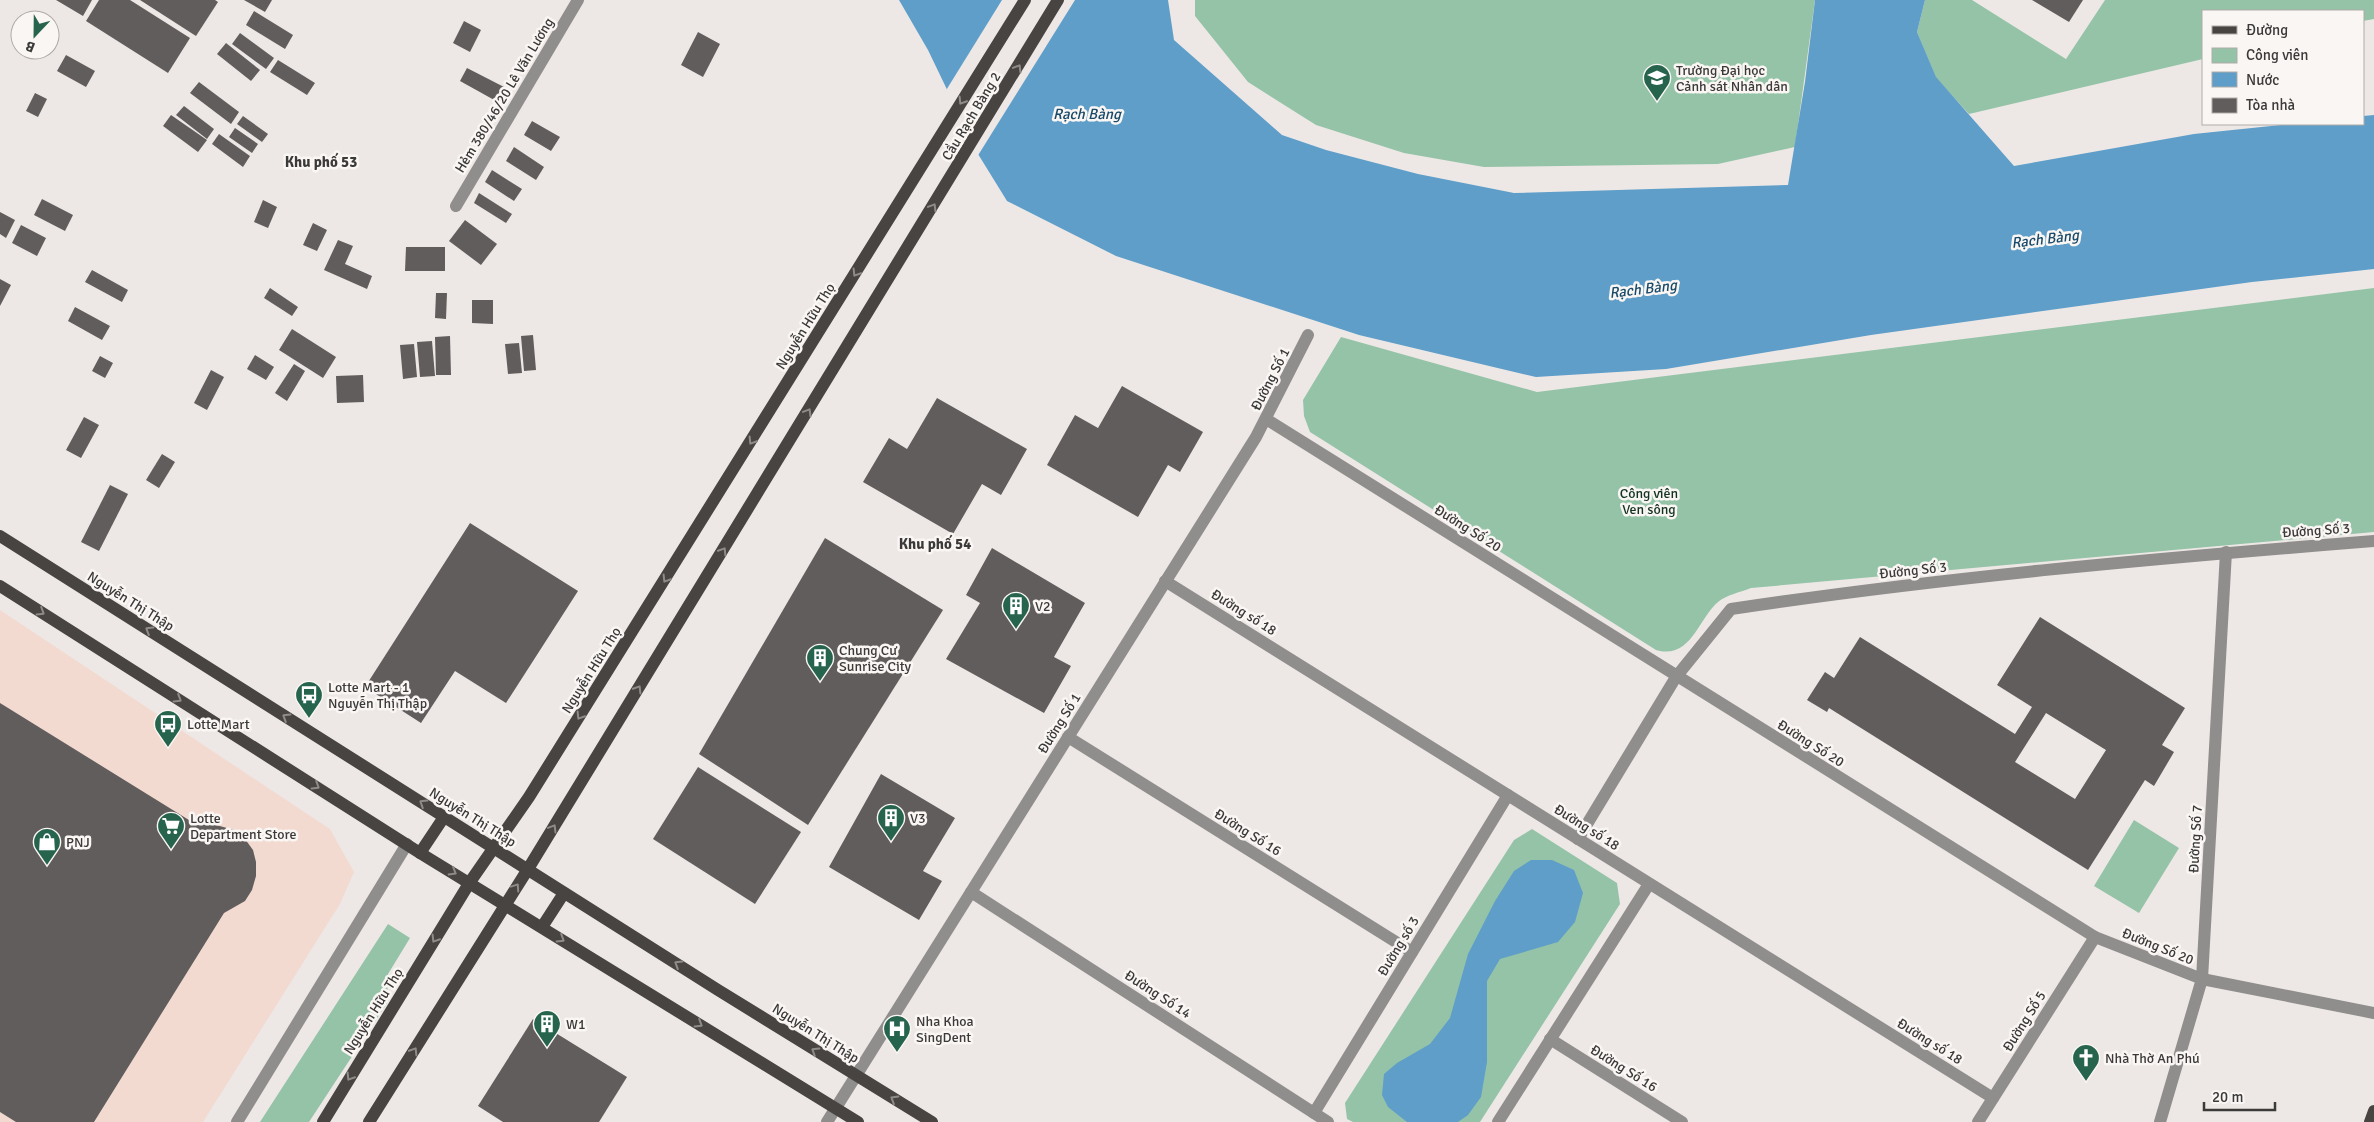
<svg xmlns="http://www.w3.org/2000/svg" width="2374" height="1122" viewBox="0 0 2374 1122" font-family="Signika,sans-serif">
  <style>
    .commercial { fill: #f2dad1 }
    .green { fill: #95c3a7 }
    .water { fill: #5e9ec9 }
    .pier { fill: #ede8e6 }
    .building { fill: #615d5c; fill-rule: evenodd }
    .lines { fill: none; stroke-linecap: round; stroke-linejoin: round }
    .minor { stroke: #8f8e8c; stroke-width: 12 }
    .major { stroke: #474442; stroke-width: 12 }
    .oneway { stroke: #8f8b89 }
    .labels { text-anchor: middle; stroke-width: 5; stroke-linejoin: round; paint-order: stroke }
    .poi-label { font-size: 14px; fill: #3b3a39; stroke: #faf6f4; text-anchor: start }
    .street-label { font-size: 14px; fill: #3b3a39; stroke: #faf6f4 }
    .park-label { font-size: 14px; fill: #133221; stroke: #faf6f4 }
    .water-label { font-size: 15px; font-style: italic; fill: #194a69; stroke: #faf6f4 }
    .neighbourhood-label { font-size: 15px; font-weight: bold; fill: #3b3a39; stroke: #faf6f4 }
  </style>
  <rect width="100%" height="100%" fill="#ede8e6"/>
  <polygon class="commercial" points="0,610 330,829 354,872 340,904 203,1122 0,1122"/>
  <g class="green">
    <polygon points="1195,0 1815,0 1795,147 1718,164 1484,167 1404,153 1316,125 1248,82 1195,16"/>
    <polygon points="1925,0 1972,0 2066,59 2105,0 2374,0 2374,19 2363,21 2363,11 2203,11 2203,59 1969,114 1936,78 1917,32"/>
    <path d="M2374,288V532L1751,588C1741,592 1726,595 1718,602C1698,619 1691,660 1656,650L1310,432L1304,416L1303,400L1341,337L1537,392Z"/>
    <polygon points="2134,820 2179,848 2139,913 2094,886"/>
    <polygon points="1532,829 1617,883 1620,904 1480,1122 1353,1122 1347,1119 1345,1103 1514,840"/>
    <polygon points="388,924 410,938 388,974 387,1003 309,1122 260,1122"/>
  </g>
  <g class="water">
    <polygon points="899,0 1168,0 1174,40 1282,135 1326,150 1418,174 1514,193 1788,185 1805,82 1815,0 1925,0 1917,32 1936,77 2014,166 2194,134 2290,124 2363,124 2363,116 2374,115 2374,269 2252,282 1871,335 1666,369 1536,377 1359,335 1116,256 1007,201 978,154 928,50"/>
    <polygon points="1531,860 1552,860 1574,870 1583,893 1575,922 1558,942 1500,959 1487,981 1487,1062 1481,1097 1468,1115 1458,1122 1407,1122 1388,1107 1382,1095 1384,1074 1397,1063 1430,1044 1450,1018 1468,954 1495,901 1514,871"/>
  </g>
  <polygon class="pier" points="1002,0 1075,0 977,157 945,92"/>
  <g class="building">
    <polygon points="56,0 92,0 83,16"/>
    <polygon points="99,0 130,0 190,38 168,73 86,21"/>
    <polygon points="140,0 215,0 218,2 196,36"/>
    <polygon points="244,0 272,0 265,12"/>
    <polygon points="2032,0 2083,0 2069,22"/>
    <polygon points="254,11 293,35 285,49 246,25"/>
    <polygon points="464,21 481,30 470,52 453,43"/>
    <polygon points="698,32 720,44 703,77 681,65"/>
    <polygon points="240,33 274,58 266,69 232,44"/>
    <polygon points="226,43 260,70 251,81 217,54"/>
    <polygon points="66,55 95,71 86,87 57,71"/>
    <polygon points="278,60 315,83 307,95 270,72"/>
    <polygon points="467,68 504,87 496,101 460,81"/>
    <polygon points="199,82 239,112 231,124 190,93"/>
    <polygon points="35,93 47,99 38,117 26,111"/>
    <polygon points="184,106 214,129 207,139 176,115"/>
    <polygon points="171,115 207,140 198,152 163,126"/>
    <polygon points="243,116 268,134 262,142 237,124"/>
    <polygon points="532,121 560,137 551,151 524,135"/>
    <polygon points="235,128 258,144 252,153 229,137"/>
    <polygon points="219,134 250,156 243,167 212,144"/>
    <polygon points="514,147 544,167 536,180 506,161"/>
    <polygon points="492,170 522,189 514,201 485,182"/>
    <polygon points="479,193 512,214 506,223 474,203"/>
    <polygon points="42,199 73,215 65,231 34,215"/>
    <polygon points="263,200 277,207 268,228 254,222"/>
    <polygon points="0,212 15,220 6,238 0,234"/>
    <polygon points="465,220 497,244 481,265 449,241"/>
    <polygon points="313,223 327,230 317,251 303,245"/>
    <polygon points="21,225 46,238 37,256 12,243"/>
    <polygon points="338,240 353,246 345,264 372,276 367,289 324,270"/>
    <polygon points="406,247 445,247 445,271 405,271"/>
    <polygon points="92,270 128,290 122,302 85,282"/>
    <polygon points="0,279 11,285 0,306"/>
    <polygon points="270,288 298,307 292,316 264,298"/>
    <polygon points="436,293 447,293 446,319 435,318"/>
    <polygon points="472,300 493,300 493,324 472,323"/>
    <polygon points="75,307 110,326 102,340 68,321"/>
    <polygon points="292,329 336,357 323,378 279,350"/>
    <polygon points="533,335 536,370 524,371 521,336"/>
    <polygon points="450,336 451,375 436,375 435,337"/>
    <polygon points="432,341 435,376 420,377 417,342"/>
    <polygon points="519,343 522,373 508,374 505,344"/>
    <polygon points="414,344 417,377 403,379 400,345"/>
    <polygon points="255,355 274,367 266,380 247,369"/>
    <polygon points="100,356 113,363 105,378 92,371"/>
    <polygon points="294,364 305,371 287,401 275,393"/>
    <polygon points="211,370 224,377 207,410 194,403"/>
    <polygon points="363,375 364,402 337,403 336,376"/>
    <polygon points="1122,386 1203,432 1180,472 1168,465 1138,517 1047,465 1075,415 1098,428"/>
    <polygon points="937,398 1027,449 1001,495 982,484 953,534 863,482 889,438 907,449"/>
    <polygon points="84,417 99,425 81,458 66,450"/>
    <polygon points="162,454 175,462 159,488 146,480"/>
    <polygon points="110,485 128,494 99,551 81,542"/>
    <polygon points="470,523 578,591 506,703 455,671 421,723 365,687"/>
    <polygon points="825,538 943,610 808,825 699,754"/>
    <polygon points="992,548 1085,603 1054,657 1071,666 1044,713 946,659 980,603 966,595"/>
    <path d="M2040,617L2185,708L2162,745L2174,752L2154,786L2145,780L2088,870L1829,708L1827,712L1807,700L1825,672L1834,678L1860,637L2015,734L2032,707L1997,685ZM2046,713L2106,750L2075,799L2015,762Z"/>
    <polygon points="0,703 197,825 209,823 234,830 245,839 253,850 256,862 256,876 252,890 245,901 224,913 94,1122 16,1122 0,1112"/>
    <polygon points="698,767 801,832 755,904 653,839"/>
    <polygon points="881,774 955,818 923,871 942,881 919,920 829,867"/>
    <polygon points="533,1019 627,1077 599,1122 503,1122 478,1106"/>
  </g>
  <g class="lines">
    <g class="minor">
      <polyline points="456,206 578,0"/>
      <polyline points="1266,419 2095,937 2202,979 2374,1013"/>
      <polyline points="1165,581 1993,1098"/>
      <polyline points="1068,737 1412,952"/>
      <path d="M1578,839L1676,677L1731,609C1944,577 2159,558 2374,541"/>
      <polyline points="971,892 1328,1122"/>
      <polyline points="1550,1039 1682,1122"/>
      <polyline points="1314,1113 1508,795"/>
      <polyline points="237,1122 407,844"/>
      <polyline points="827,1122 1256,437 1308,335"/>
      <polyline points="1498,1122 1649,884"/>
      <polyline points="1978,1122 2095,937"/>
      <polyline points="2160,1122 2202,979 2226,552"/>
    </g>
    <g class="major">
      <polyline points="0,536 718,990 932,1122"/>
      <polyline points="0,586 420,853 858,1122"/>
      <polyline points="420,853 444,817"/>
      <polyline points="542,927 564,893"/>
      <polyline points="323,1122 470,882 529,797 1025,0"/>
      <polyline points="369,1122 528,869 1058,0"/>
      <polyline points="2370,1122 2374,1111"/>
    </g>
  </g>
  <defs><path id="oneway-chevron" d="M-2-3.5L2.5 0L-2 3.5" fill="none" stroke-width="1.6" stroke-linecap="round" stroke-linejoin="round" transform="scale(1.25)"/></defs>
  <g class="oneway">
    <use href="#oneway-chevron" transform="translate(1018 68) rotate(-59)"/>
    <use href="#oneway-chevron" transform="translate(962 101) rotate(122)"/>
    <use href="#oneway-chevron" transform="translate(933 207) rotate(-59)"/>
    <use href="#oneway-chevron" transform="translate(856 273) rotate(122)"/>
    <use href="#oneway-chevron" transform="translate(808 412) rotate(-59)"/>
    <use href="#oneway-chevron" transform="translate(752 441) rotate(122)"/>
    <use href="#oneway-chevron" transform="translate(723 551) rotate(-58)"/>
    <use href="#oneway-chevron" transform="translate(666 579) rotate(122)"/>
    <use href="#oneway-chevron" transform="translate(41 612) rotate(32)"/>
    <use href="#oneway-chevron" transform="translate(149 630) rotate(-148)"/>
    <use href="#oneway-chevron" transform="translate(638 689) rotate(-58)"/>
    <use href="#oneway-chevron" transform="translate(178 699) rotate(32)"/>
    <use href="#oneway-chevron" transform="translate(580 716) rotate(122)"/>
    <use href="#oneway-chevron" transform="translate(286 717) rotate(-148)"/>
    <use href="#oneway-chevron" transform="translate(316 786) rotate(32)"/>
    <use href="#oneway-chevron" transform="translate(423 803) rotate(-148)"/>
    <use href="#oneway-chevron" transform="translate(553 828) rotate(-59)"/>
    <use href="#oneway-chevron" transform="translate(453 872) rotate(31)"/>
    <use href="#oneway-chevron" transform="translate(516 887) rotate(-56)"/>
    <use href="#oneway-chevron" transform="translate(435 939) rotate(122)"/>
    <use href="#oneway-chevron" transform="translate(561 939) rotate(32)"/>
    <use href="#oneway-chevron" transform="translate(678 964) rotate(-148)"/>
    <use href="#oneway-chevron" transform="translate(699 1024) rotate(32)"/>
    <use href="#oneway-chevron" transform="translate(414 1051) rotate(-58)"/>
    <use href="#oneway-chevron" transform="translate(815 1051) rotate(-148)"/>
    <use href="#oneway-chevron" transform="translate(350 1077) rotate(122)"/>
    <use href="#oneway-chevron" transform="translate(894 1099) rotate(-149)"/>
  </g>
  <defs>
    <symbol id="university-pin" viewBox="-11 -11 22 30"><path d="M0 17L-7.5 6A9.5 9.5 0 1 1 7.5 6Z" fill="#27644e" stroke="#faf6f4"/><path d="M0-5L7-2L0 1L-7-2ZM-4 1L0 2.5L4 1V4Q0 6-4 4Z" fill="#fff"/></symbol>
    <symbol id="building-pin" viewBox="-11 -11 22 30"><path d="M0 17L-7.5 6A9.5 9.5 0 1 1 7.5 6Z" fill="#27644e" stroke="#faf6f4"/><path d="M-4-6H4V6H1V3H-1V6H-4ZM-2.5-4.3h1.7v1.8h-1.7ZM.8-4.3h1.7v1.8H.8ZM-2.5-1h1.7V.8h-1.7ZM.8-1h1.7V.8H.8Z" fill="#fff"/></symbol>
    <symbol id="bus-pin" viewBox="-11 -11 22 30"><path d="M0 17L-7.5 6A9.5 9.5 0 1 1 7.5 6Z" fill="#27644e" stroke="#faf6f4"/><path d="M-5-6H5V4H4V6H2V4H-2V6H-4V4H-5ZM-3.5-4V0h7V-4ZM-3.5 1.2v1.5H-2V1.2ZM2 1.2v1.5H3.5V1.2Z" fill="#fff"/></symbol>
    <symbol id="supermarket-pin" viewBox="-11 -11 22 30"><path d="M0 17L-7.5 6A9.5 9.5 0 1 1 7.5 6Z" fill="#27644e" stroke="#faf6f4"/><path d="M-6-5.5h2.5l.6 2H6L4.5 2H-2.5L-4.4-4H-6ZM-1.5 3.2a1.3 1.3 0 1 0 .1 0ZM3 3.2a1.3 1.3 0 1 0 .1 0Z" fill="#fff"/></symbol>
    <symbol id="shop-pin" viewBox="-11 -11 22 30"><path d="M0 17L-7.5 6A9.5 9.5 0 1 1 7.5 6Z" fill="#27644e" stroke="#faf6f4"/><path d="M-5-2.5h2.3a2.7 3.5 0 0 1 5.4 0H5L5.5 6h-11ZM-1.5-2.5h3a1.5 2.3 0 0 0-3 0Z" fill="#fff"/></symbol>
    <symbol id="hospital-pin" viewBox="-11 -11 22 30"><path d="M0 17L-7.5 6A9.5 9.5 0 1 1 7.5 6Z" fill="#27644e" stroke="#faf6f4"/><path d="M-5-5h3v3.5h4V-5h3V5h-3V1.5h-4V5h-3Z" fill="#fff"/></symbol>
    <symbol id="church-pin" viewBox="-11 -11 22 30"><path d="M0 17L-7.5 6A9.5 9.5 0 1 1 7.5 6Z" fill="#27644e" stroke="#faf6f4"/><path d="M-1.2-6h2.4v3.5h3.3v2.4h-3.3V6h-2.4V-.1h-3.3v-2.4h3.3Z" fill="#fff"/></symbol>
  </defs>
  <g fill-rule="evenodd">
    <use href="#university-pin" x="1641" y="62" width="32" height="43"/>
    <use href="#building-pin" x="1000" y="590" width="32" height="43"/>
    <use href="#building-pin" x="804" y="642" width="32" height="43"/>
    <use href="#bus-pin" x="293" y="679" width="32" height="43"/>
    <use href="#bus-pin" x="152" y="708" width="32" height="43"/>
    <use href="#building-pin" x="875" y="802" width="32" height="43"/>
    <use href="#supermarket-pin" x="155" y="810" width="32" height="43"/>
    <use href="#shop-pin" x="31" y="826" width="32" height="43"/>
    <use href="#building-pin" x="531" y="1008" width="32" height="43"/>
    <use href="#hospital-pin" x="881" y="1013" width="32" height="43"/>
    <use href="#church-pin" x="2070" y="1042" width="32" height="43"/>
  </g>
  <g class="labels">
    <g class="poi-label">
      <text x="1676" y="75">Trường Đại học<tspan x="1676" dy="16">Cảnh sát Nhân dân</tspan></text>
      <text x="1035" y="611">V2</text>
      <text x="839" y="655">Chung Cư<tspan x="839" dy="16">Sunrise City</tspan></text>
      <text x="328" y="692">Lotte Mart - 1<tspan x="328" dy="16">Nguyễn Thị Thập</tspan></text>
      <text x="187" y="729">Lotte Mart</text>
      <text x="190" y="823">Lotte<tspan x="190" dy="16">Department Store</tspan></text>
      <text x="910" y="823">V3</text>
      <text x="66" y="847">PNJ</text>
      <text x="916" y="1026">Nha Khoa<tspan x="916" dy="16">SingDent</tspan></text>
      <text x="566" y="1029">W1</text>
      <text x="2105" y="1063">Nhà Thờ An Phú</text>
    </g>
    <g class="street-label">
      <text transform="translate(504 95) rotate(-59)" y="5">Hẻm 380/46/20 Lê Văn Lương</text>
      <text transform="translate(971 116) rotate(-59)" y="5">Cầu Rạch Bàng 2</text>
      <text transform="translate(805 326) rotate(-58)" y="5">Nguyễn Hữu Thọ</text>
      <text transform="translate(1270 379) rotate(-63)" y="5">Đường Số 1</text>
      <text transform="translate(1468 528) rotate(32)" y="5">Đường Số 20</text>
      <text transform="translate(2316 530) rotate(-4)" y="5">Đường Số 3</text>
      <text transform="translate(1913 570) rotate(-6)" y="5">Đường Số 3</text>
      <text transform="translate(131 601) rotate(32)" y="5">Nguyễn Thị Thập</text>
      <text transform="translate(1244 612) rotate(32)" y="5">Đường số 18</text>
      <text transform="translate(591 670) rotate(-58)" y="5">Nguyễn Hữu Thọ</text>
      <text transform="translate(1059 723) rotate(-58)" y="5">Đường Số 1</text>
      <text transform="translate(1811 743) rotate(32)" y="5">Đường Số 20</text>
      <text transform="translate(473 817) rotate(32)" y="5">Nguyễn Thị Thập</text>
      <text transform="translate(1587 827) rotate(32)" y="5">Đường số 18</text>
      <text transform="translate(1248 832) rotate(32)" y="5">Đường Số 16</text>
      <text transform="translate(2195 839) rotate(-87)" y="5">Đường Số 7</text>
      <text transform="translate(1398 946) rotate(-59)" y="5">Đường số 3</text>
      <text transform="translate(2158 946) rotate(22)" y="5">Đường Số 20</text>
      <text transform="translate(1158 994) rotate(33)" y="5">Đường Số 14</text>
      <text transform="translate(373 1011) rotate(-58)" y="5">Nguyễn Hữu Thọ</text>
      <text transform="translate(2024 1021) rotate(-58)" y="5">Đường Số 5</text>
      <text transform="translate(816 1033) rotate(32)" y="5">Nguyễn Thị Thập</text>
      <text transform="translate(1930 1041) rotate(32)" y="5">Đường số 18</text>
      <text transform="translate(1624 1068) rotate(32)" y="5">Đường Số 16</text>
    </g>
    <g class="park-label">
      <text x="1649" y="498">Công viên<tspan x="1649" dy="16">Ven sông</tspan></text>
    </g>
    <g class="water-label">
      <text x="1087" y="119">Rạch Bàng</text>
      <text transform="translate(2045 239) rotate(-7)" y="5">Rạch Bàng</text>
      <text transform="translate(1643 289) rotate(-7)" y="5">Rạch Bàng</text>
    </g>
    <g class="neighbourhood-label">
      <text x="321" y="167">Khu phố 53</text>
      <text x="935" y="549">Khu phố 54</text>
    </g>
  </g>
  <rect x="2202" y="10" width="162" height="115" fill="#faf6f4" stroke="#aeaba9"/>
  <rect x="2212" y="26" width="25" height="8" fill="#474442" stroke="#aeaba9"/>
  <text x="2246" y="35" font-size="15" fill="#3b3a39">Đường</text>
  <rect x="2212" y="48" width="25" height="15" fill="#95c3a7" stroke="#aeaba9"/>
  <text x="2246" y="60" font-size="15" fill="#3b3a39">Công viên</text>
  <rect x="2212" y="72" width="25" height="15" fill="#5e9ec9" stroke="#aeaba9"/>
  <text x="2246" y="85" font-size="15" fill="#3b3a39">Nước</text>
  <rect x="2212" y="98" width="25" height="15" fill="#615d5c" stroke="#aeaba9"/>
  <text x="2246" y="110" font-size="15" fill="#3b3a39">Tòa nhà</text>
  <g transform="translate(35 35) rotate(202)"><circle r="24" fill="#faf6f4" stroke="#aeaba9"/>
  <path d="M0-4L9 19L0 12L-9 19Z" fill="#27644e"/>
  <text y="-8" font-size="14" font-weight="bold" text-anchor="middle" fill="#3b3a39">B</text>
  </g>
  <path d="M2204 1102v8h71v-8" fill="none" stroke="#3b3a39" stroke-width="2.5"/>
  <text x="2212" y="1102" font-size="15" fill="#3b3a39" stroke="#faf6f4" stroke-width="4" paint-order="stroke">20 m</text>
</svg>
